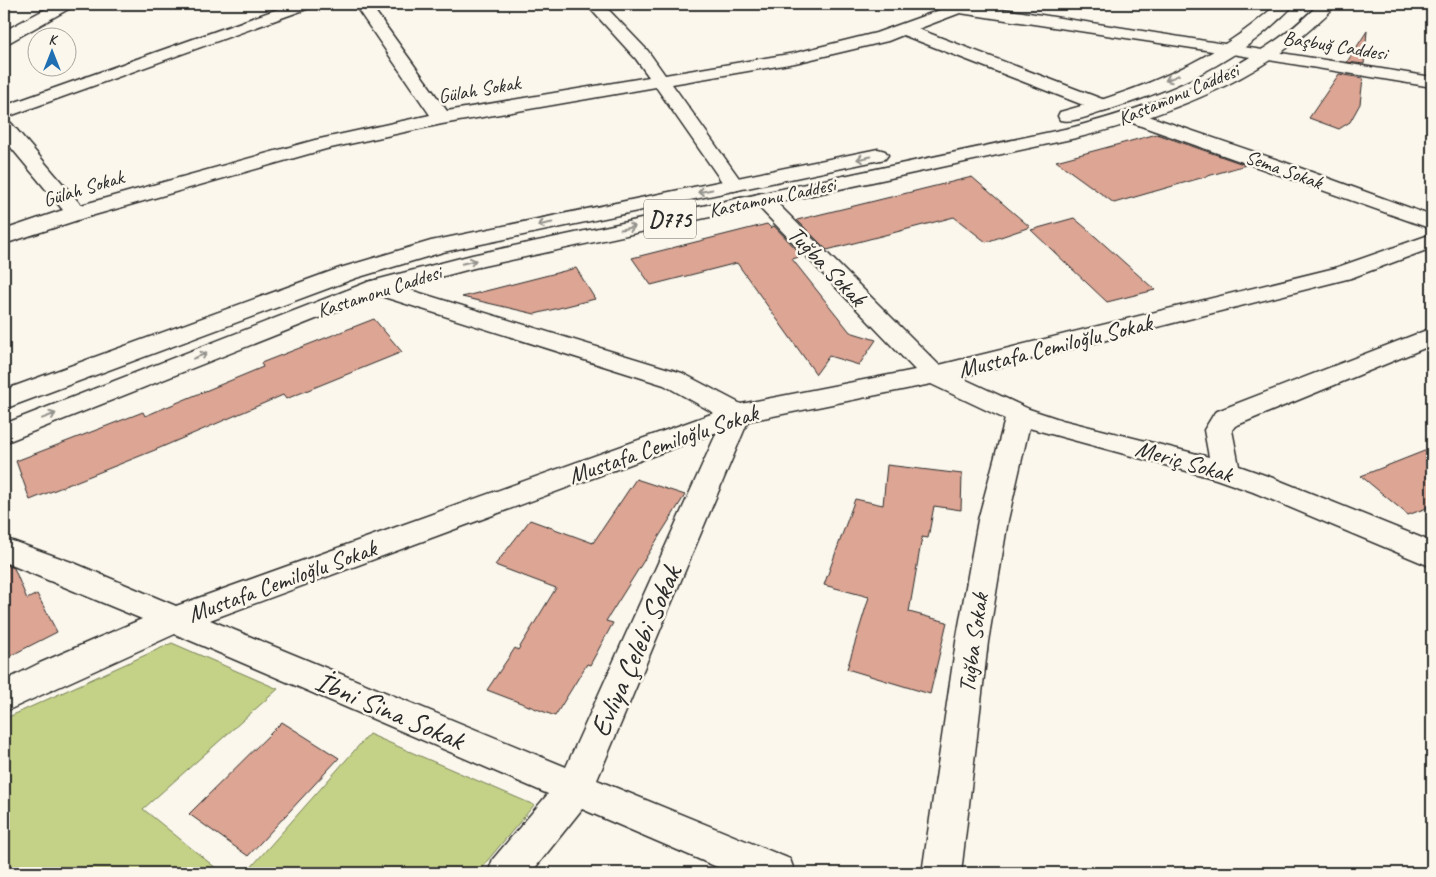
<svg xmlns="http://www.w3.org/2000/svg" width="1436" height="877" viewBox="0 0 1436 877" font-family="Caveat,sans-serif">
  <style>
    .green { fill: #c3d286; stroke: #777e58 }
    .building { fill: #dca594; stroke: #2b2b2b }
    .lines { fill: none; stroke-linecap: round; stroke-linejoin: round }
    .minor-casing { stroke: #2b2b2b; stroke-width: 3 }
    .major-casing { stroke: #2b2b2b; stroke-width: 3 }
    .minor { fill: #fbf7ec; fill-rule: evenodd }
    .major { fill: #fbf7ec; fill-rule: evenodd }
    .oneway { stroke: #93918c }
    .labels { text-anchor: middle; stroke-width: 5; stroke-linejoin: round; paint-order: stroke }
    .far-street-label { font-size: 20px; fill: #2b2b2b; stroke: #fbf7ec }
    .shield { fill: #fbf7ec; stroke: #696865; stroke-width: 1 }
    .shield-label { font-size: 22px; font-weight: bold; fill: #2b2b2b }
    .street-label { font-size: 24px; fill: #2b2b2b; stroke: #fbf7ec }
    .near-street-label { font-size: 29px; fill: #2b2b2b; stroke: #fbf7ec }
  </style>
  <rect width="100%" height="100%" fill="#fbf7ec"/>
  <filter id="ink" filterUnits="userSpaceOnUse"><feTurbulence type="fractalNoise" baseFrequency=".02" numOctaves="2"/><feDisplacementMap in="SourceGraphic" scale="10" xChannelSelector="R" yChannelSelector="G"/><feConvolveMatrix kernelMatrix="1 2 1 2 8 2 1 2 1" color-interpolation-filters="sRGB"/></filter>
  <g filter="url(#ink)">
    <g class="green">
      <polygon points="172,643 278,689 143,809 222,873 4,873 4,719"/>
      <polygon points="369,734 534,805 477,873 246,873"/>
    </g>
    <g class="building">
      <polygon points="1367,31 1364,64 1347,62"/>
      <polygon points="1339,74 1363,78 1360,104 1350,122 1339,129 1309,118"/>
      <polygon points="1157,134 1246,165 1114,203 1056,161"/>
      <polygon points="972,177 1030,227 986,242 954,217 827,250 797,220"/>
      <polygon points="1074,218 1087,229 1155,290 1107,302 1031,230"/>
      <polygon points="767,224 771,228 774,226 803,256 792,259 850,332 876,340 859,365 829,356 816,374 737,263 651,285 632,258"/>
      <polygon points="576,268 595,299 535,314 462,297"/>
      <polygon points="374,319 402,352 286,399 283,395 155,450 30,500 16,461 143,412 145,416 263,367 261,363"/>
      <polygon points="1432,448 1432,506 1408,515 1361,476"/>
      <polygon points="887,465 962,474 961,510 934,506 928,538 922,537 909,612 947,622 930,694 847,669 869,597 824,585 855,499 883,505"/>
      <polygon points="636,479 685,495 606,621 613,623 590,665 587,664 555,716 487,690 515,648 518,650 556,588 495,565 530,520 593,543"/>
      <polygon points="4,564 14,568 27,599 37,594 57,632 4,659"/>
      <polygon points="282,722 339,758 248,856 189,814"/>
    </g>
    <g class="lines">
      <defs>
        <g id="minor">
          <polygon points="55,4 74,4 72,7 10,42 4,43 4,31"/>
          <polygon points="292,4 314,4 312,7 4,118 4,106"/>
          <polygon points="354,4 370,4 447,111 649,77 636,59 586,4 603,4 648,51 665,75 795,53 876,33 940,10 937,6 939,4 972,4 1432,77 1432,87 1232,54 960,13 918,29 1110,102 1112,106 1110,110 1103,112 1096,110 903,35 888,41 795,63 672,84 744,185 741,189 734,191 727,189 656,87 442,124 326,149 84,218 4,244 4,230 63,210 4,139 4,121 11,123 81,205 315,140 430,115"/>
          <polygon points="1134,111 1281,161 1432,216 1432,229 1127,121 1125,117 1127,113"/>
          <path d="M762,193L769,195L939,365L1335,268L1432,234V248L1351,278L960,377L1029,409L1062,420L1209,457L1204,430L1215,412L1432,328V345L1235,426L1232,430L1239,466L1273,478L1432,542V567L1253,492L1216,479L1029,428L1008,520L988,642L961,873H922L956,642L978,520L1005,419L931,384L748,421L597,780L790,859L795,873H731L582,809L531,873H488L493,859L548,794L175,634L4,712V681L40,663L142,619L4,562V538L74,563L176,606L714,413L664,385L368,292L364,287L368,282L376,280L384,282L682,373L741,404L915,370L755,203L751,199L755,195ZM717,432L566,767L210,620Z"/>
        </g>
        <g id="major">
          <path d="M1277,4H1294C1289,11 1281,17 1275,23C1228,67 1165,92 1105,111C1092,115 1074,123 1060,120L1058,116L1060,112C1141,90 1215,61 1277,4Z"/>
          <path d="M1319,4H1336C1330,13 1320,20 1312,28C1247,86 1159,117 1076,138L474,268L384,292L4,443V424L368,282L472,255L1074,127C1146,108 1217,82 1278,39C1293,29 1306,16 1319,4Z"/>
          <polygon points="878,149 885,151 888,155 885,159 443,252 356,278 4,409 4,390 340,268 431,241"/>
        </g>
      </defs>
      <use href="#minor" class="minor-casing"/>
      <use href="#major" class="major-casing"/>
      <use href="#minor" class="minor"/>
      <use href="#major" class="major"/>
    </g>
    <defs><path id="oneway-shaft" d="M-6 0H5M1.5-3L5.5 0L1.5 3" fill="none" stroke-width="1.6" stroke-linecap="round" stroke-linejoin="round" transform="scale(1.25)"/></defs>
    <g class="oneway">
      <use href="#oneway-shaft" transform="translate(1172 78) rotate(158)"/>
      <use href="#oneway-shaft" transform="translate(864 158) rotate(168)"/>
      <use href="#oneway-shaft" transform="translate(705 191) rotate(168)"/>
      <use href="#oneway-shaft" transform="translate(545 224) rotate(168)"/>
      <use href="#oneway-shaft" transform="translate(628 228) rotate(-12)"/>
      <use href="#oneway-shaft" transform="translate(469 262) rotate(-14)"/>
      <use href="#oneway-shaft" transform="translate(200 356) rotate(-21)"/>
      <use href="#oneway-shaft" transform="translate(49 416) rotate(-21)"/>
    </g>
  </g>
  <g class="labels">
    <g class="far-street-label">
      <text transform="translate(1335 45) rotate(9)" y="7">Başbuğ Caddesi</text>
      <text transform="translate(479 89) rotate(-10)" y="7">Gülah Sokak</text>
      <text transform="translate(1178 94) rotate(-23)" y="7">Kastamonu Caddesi</text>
      <text transform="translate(1284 169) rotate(20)" y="7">Sema Sokak</text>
      <text transform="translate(83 188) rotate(-17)" y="7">Gülah Sokak</text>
      <text transform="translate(772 197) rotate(-12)" y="7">Kastamonu Caddesi</text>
      <text transform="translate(379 291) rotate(-18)" y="7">Kastamonu Caddesi</text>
    </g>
    <rect class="shield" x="644" y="199.5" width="52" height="39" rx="4"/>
    <g class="shield-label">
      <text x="670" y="227">D775</text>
    </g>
    <g class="street-label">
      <text transform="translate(827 266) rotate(46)" y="8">Tuğba Sokak</text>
      <text transform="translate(1055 346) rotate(-14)" y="8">Mustafa Cemiloğlu Sokak</text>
      <text transform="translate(663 444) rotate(-19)" y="8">Mustafa Cemiloğlu Sokak</text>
      <text transform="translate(1184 461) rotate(16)" y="8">Meriç Sokak</text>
      <text transform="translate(282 581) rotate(-20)" y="8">Mustafa Cemiloğlu Sokak</text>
      <text transform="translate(973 643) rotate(-82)" y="8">Tuğba Sokak</text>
    </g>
    <g class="near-street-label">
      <text transform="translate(635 651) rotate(-66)" y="10">Evliya Çelebi Sokak</text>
      <text transform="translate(390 710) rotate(23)" y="10">İbni Sina Sokak</text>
    </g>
  </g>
  <rect width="1436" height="877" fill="none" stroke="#fbf7ec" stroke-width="20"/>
  <rect x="10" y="10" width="1416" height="857" fill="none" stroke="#2b2b2b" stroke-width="2" filter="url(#ink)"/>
  <g transform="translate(52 52)"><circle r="24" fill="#fbf7ec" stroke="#a8a59f"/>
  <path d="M0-4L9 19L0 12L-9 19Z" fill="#1f6fb2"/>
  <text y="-8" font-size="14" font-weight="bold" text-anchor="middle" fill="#2b2b2b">K</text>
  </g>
</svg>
